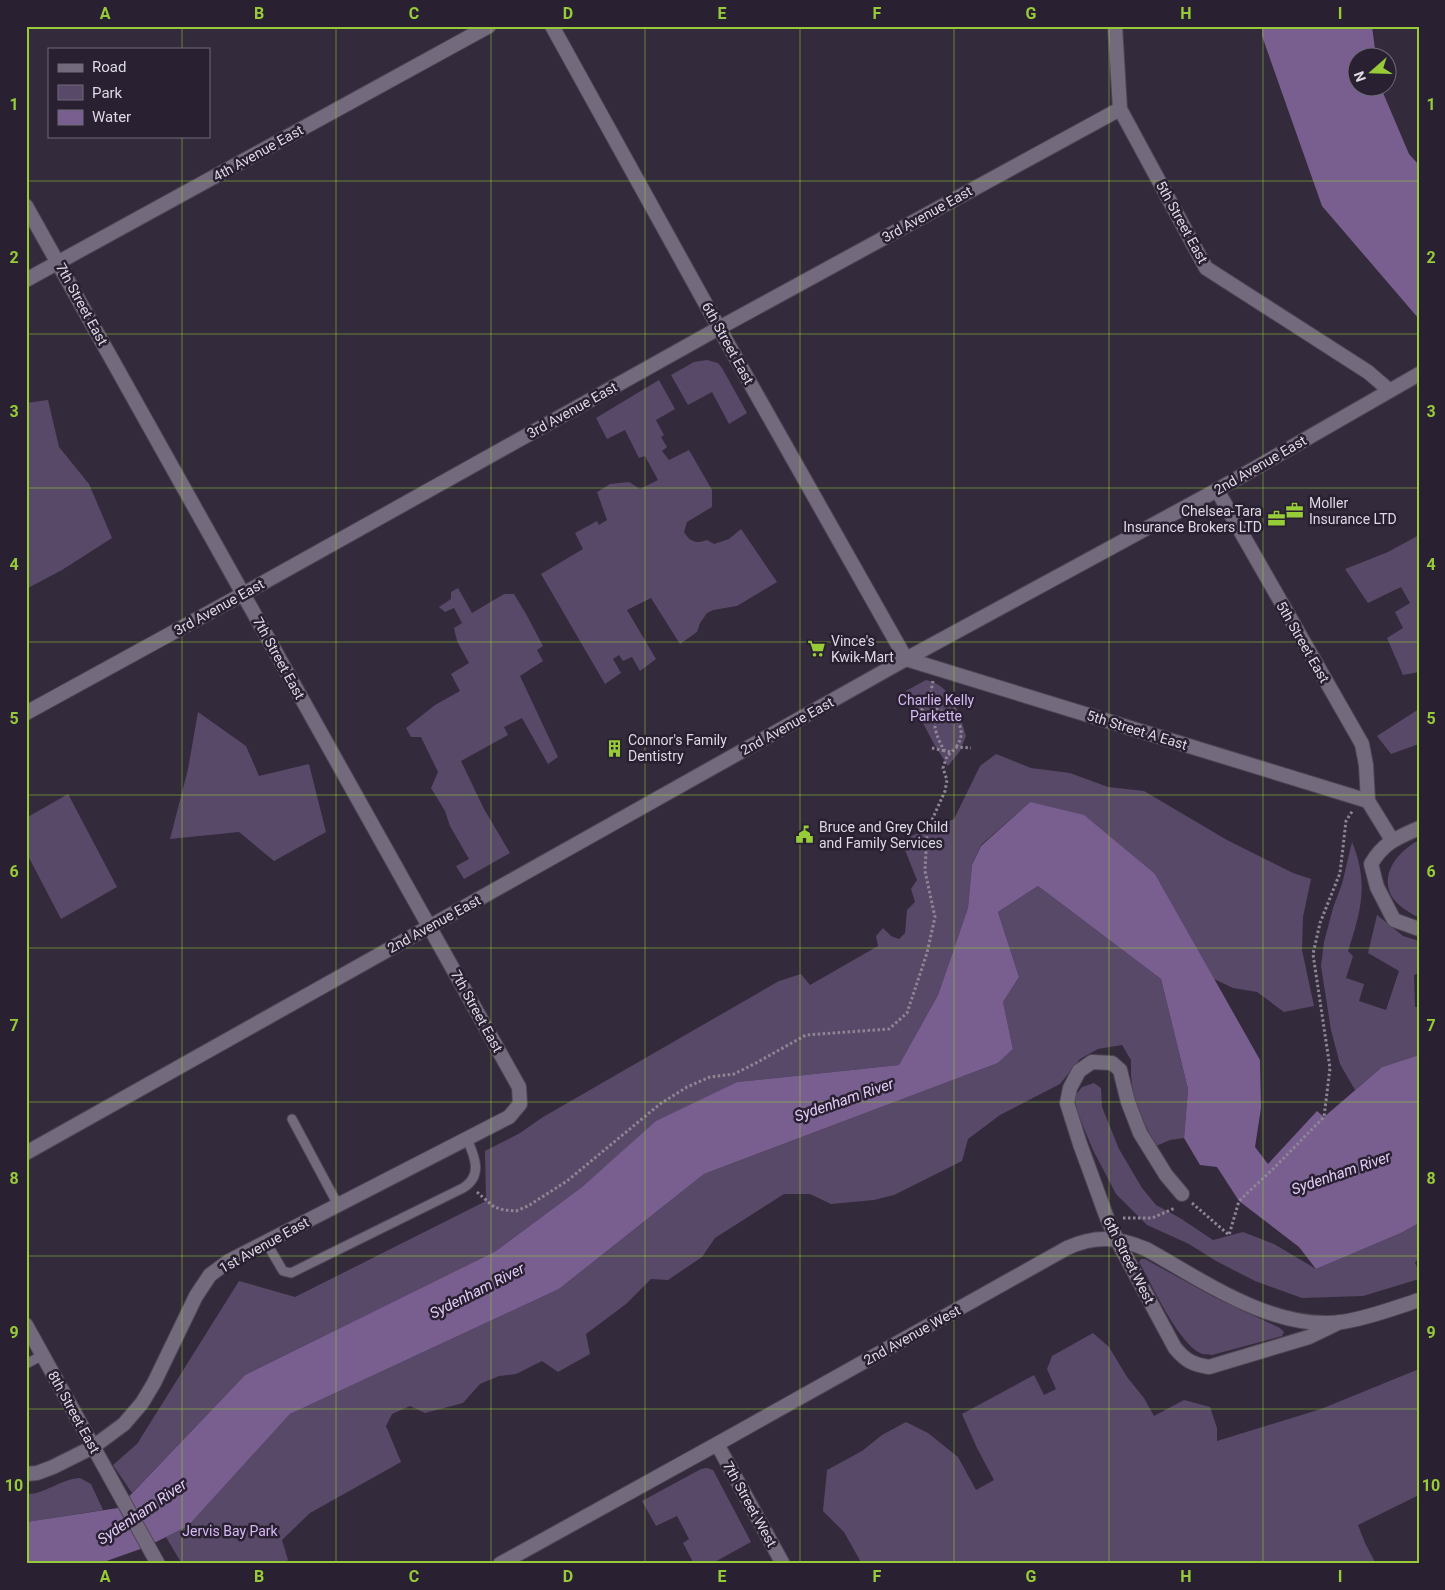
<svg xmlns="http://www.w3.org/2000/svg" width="1445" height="1590" viewBox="0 0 1445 1590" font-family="Roboto,sans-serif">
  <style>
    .green { fill: #594968 }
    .water { fill: #785f90 }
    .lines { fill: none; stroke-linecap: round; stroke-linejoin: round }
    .service-casing { stroke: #4e4654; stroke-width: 11 }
    .minor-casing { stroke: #4e4654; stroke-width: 16 }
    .tertiary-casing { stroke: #4e4654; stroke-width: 16 }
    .secondary-casing { stroke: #4e4654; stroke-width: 16 }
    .path { stroke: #8d8694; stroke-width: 3; stroke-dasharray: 2.5 2.5; stroke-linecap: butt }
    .service { stroke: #746a7e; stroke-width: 9 }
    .minor { stroke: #746a7e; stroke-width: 14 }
    .tertiary { stroke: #746a7e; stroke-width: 14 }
    .secondary { stroke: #746a7e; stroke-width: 14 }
    .grid { fill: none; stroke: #97cc38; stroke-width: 1; stroke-opacity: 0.55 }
    .labels { text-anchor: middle; stroke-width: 5; stroke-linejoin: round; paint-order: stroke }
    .street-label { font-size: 14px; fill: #ded9e4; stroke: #292031 }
    .poi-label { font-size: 14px; fill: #ded9e4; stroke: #292031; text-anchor: start }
    .park-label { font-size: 14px; fill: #d7b9f5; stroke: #292031 }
    .water-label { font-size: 15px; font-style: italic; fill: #e3ccf9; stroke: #292031 }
    .neatline { fill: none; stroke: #97cc38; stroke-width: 2 }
    .grid-label { font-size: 16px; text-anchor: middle; font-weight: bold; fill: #97cc38 }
  </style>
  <rect width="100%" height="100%" fill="#332a3b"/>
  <g class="green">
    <polygon points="707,360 718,363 722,368 747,413 729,424 712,392 688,405 671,375 694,362"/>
    <path d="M659,380L675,409L656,420L664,435L661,437L667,447L662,451L669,460L689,450L712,490V507L687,522L684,532C690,542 696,544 707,540L714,544L729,539L741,529L777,582L737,606L713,610L707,613L700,623L697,632L680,644L651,598L627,610L656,659L640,671L632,657L623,661L619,655L613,659L621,673L605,684L541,574L583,549L575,533L597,521L599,525L607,520L597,492L610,484L629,482L640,489L658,480L645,456L639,458L625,430L607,439L596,418Z"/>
    <polygon points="48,400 59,447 89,484 112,538 62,570 26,589 26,403"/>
    <polygon points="1419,535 1419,672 1403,675 1387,638 1403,628 1395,612 1410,603 1401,587 1368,603 1345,569 1388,552"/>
    <polygon points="458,588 472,613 504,594 514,594 526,614 543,646 537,650 543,661 520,676 558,757 548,764 522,718 504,727 508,735 461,761 484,809 510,853 464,879 456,866 469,859 450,826 445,811 431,788 438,772 421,737 411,737 406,728 435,705 460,691 451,674 469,663 457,641 454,628 462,623 454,608 445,612 439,607 451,599 451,592"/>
    <path d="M926,680C952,685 959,713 966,736L960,751L948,766L934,744L906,691Z"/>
    <polygon points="1419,709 1419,744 1391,754 1377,736"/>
    <polygon points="198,712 246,746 259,776 309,764 326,832 274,861 239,832 170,839 188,769"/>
    <polygon points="996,754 1031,768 1070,773 1108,787 1144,791 1227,840 1293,873 1311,879 1303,917 1302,950 1314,1006 1284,1012 1257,992 1233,988 1214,979 1155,874 1030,802 981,845 972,865 968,908 938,995 899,1065 737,1082 657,1121 582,1187 496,1251 245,1375 132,1493 113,1465 137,1444 239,1281 295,1297 486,1201 485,1151 520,1133 543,1117 779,981 801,974 810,985 878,946 876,936 883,928 891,936 899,939 905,933 907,910 915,902 911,889 917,880 901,840 954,819 980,766"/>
    <polygon points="68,794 117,887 61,919 26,852 26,818"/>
    <path d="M1419,840V918C1409,912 1397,906 1391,895C1380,872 1399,851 1419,840Z"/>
    <path d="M1352,842C1369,883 1361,911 1348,951L1353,956L1346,978L1364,984L1359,1001L1386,1010L1399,971L1368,953L1377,915L1403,936L1419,941V973L1414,975L1415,1007H1419V1055L1382,1067L1355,1090L1340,1064L1331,1030L1321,966L1324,942L1333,908L1342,884Z"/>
    <polygon points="1038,886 1161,979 1188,1089 1184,1138 1170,1140 1156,1146 1138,1111 1133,1093 1131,1075 1131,1060 1122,1045 1098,1049 1080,1059 1060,1084 1000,1115 968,1139 962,1161 894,1195 874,1200 831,1204 810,1194 784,1194 715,1238 702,1257 668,1280 651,1279 626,1304 586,1334 590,1354 558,1372 542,1361 516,1374 499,1376 480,1384 463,1403 425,1413 410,1406 392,1414 386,1426 401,1462 310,1513 282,1540 288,1560 284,1564 182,1564 166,1537 188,1526 290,1414 559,1289 704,1174 998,1063 1013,1049 1003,1002 1019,977 998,912"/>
    <polygon points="1094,1083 1101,1088 1102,1107 1119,1149 1142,1188 1156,1205 1180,1218 1213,1240 1243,1232 1274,1244 1316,1269 1401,1233 1419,1223 1419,1258 1415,1263 1419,1271 1419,1279 1363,1296 1302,1298 1255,1281 1216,1261 1189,1244 1147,1225 1116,1194 1093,1150 1076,1109 1075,1096 1082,1087"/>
    <path d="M1141,1259H1145L1212,1296L1280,1328L1284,1332L1282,1336L1212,1355C1208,1354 1203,1355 1200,1353C1176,1340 1153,1286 1139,1262Z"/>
    <polygon points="1093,1333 1109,1347 1127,1377 1144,1398 1154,1416 1184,1400 1210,1407 1217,1428 1217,1441 1321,1409 1419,1369 1419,1495 1358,1525 1365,1543 1376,1564 862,1564 844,1532 823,1511 827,1470 862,1451 882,1435 906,1422 928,1433 958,1457 976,1490 994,1480 977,1448 962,1414 1034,1375 1044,1395 1056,1389 1047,1369 1052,1356"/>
    <polygon points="707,1468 713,1470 751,1542 711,1564 694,1564 683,1543 689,1539 677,1516 656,1526 642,1501 701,1469"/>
    <path d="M80,1478L91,1484L103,1510L26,1522V1494C44,1495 60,1479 80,1478Z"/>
  </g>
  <g class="water">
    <polygon points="1262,26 1372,26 1376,57 1358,58 1358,88 1381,88 1409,154 1419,165 1419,319 1322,206 1262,36"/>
    <polygon points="1030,802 1084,815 1155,874 1260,1060 1261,1108 1255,1147 1268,1164 1317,1111 1324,1117 1382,1067 1419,1055 1419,1223 1401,1233 1316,1269 1299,1247 1239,1201 1217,1167 1200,1165 1184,1138 1188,1089 1161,979 1038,886 998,912 1019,977 1003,1002 1013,1049 998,1063 704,1174 559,1289 290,1414 188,1526 146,1547 98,1564 26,1564 26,1522 118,1508 245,1375 496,1251 582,1187 656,1121 737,1082 899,1065 938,995 968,908 972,865 981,846"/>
  </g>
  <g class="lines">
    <defs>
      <g id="service">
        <polyline points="292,1119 338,1205"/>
        <path d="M266,1242L283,1271L291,1273L463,1188C483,1176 475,1157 467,1139"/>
        <polyline points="26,1364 43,1355"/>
      </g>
      <g id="minor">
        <polyline points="1115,26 1120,109 1206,268 1368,372 1389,390"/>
        <polyline points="26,206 519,1087 520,1104 509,1117 229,1261 210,1275 196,1296 154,1383 142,1403 124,1424 93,1447 53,1467 37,1473 26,1474"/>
        <polyline points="26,280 489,26"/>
        <polyline points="719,328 1120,109"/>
        <polyline points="1217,490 1362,744 1366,765 1368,801 1392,840"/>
        <polyline points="906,659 1368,801"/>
        <path d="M1419,828C1397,838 1384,842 1371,864L1377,887L1394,920L1419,929"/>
        <path d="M1182,1194L1166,1175L1140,1133L1128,1102L1120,1070L1112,1063L1092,1062L1079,1071L1070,1088L1067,1103L1080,1144L1107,1218L1117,1240L1175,1348C1186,1361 1192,1364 1209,1367L1309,1337L1340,1322"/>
        <polyline points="717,1444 783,1564"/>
      </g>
      <g id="tertiary">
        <polyline points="26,1153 906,659"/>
        <polyline points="26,1325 158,1564"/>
        <path d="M500,1564L717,1444L1067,1248C1096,1235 1118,1237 1146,1249C1204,1281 1273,1331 1342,1322C1369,1318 1394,1308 1419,1300"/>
      </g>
      <g id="secondary">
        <polyline points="552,26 719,328 906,659 1217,490 1419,374"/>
        <polyline points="26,713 243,594 719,328"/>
      </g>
    </defs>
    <use href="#service" class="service-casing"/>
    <use href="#minor" class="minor-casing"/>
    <use href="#tertiary" class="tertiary-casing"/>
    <use href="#secondary" class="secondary-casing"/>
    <g class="path">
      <polyline points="907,702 928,701"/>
      <path d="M927,704L955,718C963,727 963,739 956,747"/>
      <path d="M937,711C937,716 935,723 935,727C936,734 941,746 945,751L952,752"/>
      <polyline points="916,719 930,697 933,681"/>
      <polyline points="932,748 945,751"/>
      <polyline points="477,1192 494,1207 504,1210 516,1211 528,1206 567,1181 660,1104 687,1087 710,1077 734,1074 756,1063 806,1035 889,1029 907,1013 927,953 935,917 925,871 927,831 945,791 947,780 943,768 947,756 957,747 971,748"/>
      <polyline points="1192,1203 1229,1235 1239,1201 1273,1169 1324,1117 1330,1068 1313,954 1320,923 1340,873 1346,821 1353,810"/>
      <polyline points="1123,1218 1152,1218 1175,1208"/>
    </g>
    <use href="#service" class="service"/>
    <use href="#minor" class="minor"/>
    <use href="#tertiary" class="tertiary"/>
    <use href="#secondary" class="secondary"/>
  </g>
  <path class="grid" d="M182,26V49M336,26V1564M491,26V1564M645,26V1564M800,26V1564M954,26V1564M1109,26V1564M1263,26V1564M182,136V1564M26,181H1419M26,334H1419M26,488H1419M26,642H1419M26,795H1419M26,948H1419M26,1102H1419M26,1256H1419M26,1409H1419"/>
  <defs>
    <symbol id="office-bare" viewBox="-9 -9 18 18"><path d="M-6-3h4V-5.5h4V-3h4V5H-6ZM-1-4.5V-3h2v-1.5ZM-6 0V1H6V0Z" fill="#97cc38" stroke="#292031" stroke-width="2.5" paint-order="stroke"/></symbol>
    <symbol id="supermarket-bare" viewBox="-9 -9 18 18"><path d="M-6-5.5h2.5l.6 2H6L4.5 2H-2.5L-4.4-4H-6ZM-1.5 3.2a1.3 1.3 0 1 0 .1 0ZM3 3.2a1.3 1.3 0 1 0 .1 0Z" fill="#97cc38" stroke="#292031" stroke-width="2.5" paint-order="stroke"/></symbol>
    <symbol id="building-bare" viewBox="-9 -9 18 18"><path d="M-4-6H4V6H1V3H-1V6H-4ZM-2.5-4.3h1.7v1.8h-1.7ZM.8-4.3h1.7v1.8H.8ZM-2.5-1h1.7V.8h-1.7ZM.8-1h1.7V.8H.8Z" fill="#97cc38" stroke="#292031" stroke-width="2.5" paint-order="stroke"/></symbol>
    <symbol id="civic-bare" viewBox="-9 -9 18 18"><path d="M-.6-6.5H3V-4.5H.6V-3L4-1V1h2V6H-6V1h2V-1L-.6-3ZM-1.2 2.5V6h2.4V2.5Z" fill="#97cc38" stroke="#292031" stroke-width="2.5" paint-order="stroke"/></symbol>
  </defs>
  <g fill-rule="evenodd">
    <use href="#office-bare" x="1282" y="498" width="25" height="25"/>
    <use href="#office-bare" x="1264" y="506" width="25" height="25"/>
    <use href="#supermarket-bare" x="804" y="636" width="25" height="25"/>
    <use href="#building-bare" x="602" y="736" width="25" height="25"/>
    <use href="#civic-bare" x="792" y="822" width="25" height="25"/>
  </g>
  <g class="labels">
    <g class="street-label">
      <text transform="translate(258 153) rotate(-29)" y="5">4th Avenue East</text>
      <text transform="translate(927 214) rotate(-29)" y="5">3rd Avenue East</text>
      <text transform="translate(1182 222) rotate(61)" y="5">5th Street East</text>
      <text transform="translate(82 304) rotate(61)" y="5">7th Street East</text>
      <text transform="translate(728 343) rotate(61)" y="5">6th Street East</text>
      <text transform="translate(572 410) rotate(-29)" y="5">3rd Avenue East</text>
      <text transform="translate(1260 465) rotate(-30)" y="5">2nd Avenue East</text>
      <text transform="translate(219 607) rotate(-29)" y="5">3rd Avenue East</text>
      <text transform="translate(1303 642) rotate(60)" y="5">5th Street East</text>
      <text transform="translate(279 658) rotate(61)" y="5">7th Street East</text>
      <text transform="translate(787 726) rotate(-29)" y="5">2nd Avenue East</text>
      <text transform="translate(1137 730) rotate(17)" y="5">5th Street A East</text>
      <text transform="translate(434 924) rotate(-29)" y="5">2nd Avenue East</text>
      <text transform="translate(477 1011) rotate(61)" y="5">7th Street East</text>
      <text transform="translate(264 1245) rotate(-29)" y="5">1st Avenue East</text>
      <text transform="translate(1129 1260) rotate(63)" y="5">6th Street West</text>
      <text transform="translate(912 1335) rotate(-29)" y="5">2nd Avenue West</text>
      <text transform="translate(74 1412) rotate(61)" y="5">8th Street East</text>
      <text transform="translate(750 1504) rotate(61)" y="5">7th Street West</text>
    </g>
    <g class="poi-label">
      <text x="1309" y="508">Moller<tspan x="1309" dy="16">Insurance LTD</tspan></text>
      <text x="1262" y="516" text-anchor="end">Chelsea-Tara<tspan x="1262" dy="16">Insurance Brokers LTD</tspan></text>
      <text x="831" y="646">Vince's<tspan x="831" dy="16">Kwik-Mart</tspan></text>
      <text x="628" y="745">Connor's Family<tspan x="628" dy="16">Dentistry</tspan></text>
      <text x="819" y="832">Bruce and Grey Child<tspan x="819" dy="16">and Family Services</tspan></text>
    </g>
    <g class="park-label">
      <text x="936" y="705">Charlie Kelly<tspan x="936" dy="16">Parkette</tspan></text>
      <text x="230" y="1536">Jervis Bay Park</text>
    </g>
    <g class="water-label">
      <text transform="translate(844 1100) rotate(-19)" y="5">Sydenham River</text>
      <text transform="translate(1341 1173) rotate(-19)" y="5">Sydenham River</text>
      <text transform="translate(477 1291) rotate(-27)" y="5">Sydenham River</text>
      <text transform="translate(142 1512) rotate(-34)" y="5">Sydenham River</text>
    </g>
  </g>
  <rect width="1445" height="1590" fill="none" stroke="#292031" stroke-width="55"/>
  <rect x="48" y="48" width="162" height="90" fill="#292031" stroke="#716a79"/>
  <rect x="58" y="64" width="25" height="8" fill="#746a7e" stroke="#716a79"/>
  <text x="92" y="72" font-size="15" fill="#ded9e4">Road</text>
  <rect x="58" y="85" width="25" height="15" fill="#594968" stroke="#716a79"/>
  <text x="92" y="98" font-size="15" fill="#ded9e4">Park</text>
  <rect x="58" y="110" width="25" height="15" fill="#785f90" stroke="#716a79"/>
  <text x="92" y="122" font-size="15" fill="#ded9e4">Water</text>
  <g transform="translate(1372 72) rotate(250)"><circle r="24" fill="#292031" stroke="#716a79"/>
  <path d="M0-4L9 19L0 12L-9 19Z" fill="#97cc38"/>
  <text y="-8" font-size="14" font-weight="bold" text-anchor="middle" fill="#ded9e4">N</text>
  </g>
  <rect x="28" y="28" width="1390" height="1534" class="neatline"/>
  <g class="grid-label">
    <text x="105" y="19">A</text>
    <text x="259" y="19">B</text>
    <text x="414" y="19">C</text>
    <text x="568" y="19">D</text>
    <text x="722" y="19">E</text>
    <text x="877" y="19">F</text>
    <text x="1031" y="19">G</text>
    <text x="1186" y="19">H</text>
    <text x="1340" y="19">I</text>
    <text x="14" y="110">1</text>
    <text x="1431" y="110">1</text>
    <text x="14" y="263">2</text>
    <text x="1431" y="263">2</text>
    <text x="14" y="417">3</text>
    <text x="1431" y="417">3</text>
    <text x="14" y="570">4</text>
    <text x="1431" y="570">4</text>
    <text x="14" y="724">5</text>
    <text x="1431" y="724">5</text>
    <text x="14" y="877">6</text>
    <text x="1431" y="877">6</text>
    <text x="14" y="1031">7</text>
    <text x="1431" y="1031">7</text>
    <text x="14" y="1184">8</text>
    <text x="1431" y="1184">8</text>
    <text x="14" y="1338">9</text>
    <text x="1431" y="1338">9</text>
    <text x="14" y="1491">10</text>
    <text x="1431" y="1491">10</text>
    <text x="105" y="1582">A</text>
    <text x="259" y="1582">B</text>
    <text x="414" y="1582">C</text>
    <text x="568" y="1582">D</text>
    <text x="722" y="1582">E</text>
    <text x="877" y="1582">F</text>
    <text x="1031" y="1582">G</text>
    <text x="1186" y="1582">H</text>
    <text x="1340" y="1582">I</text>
  </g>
</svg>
